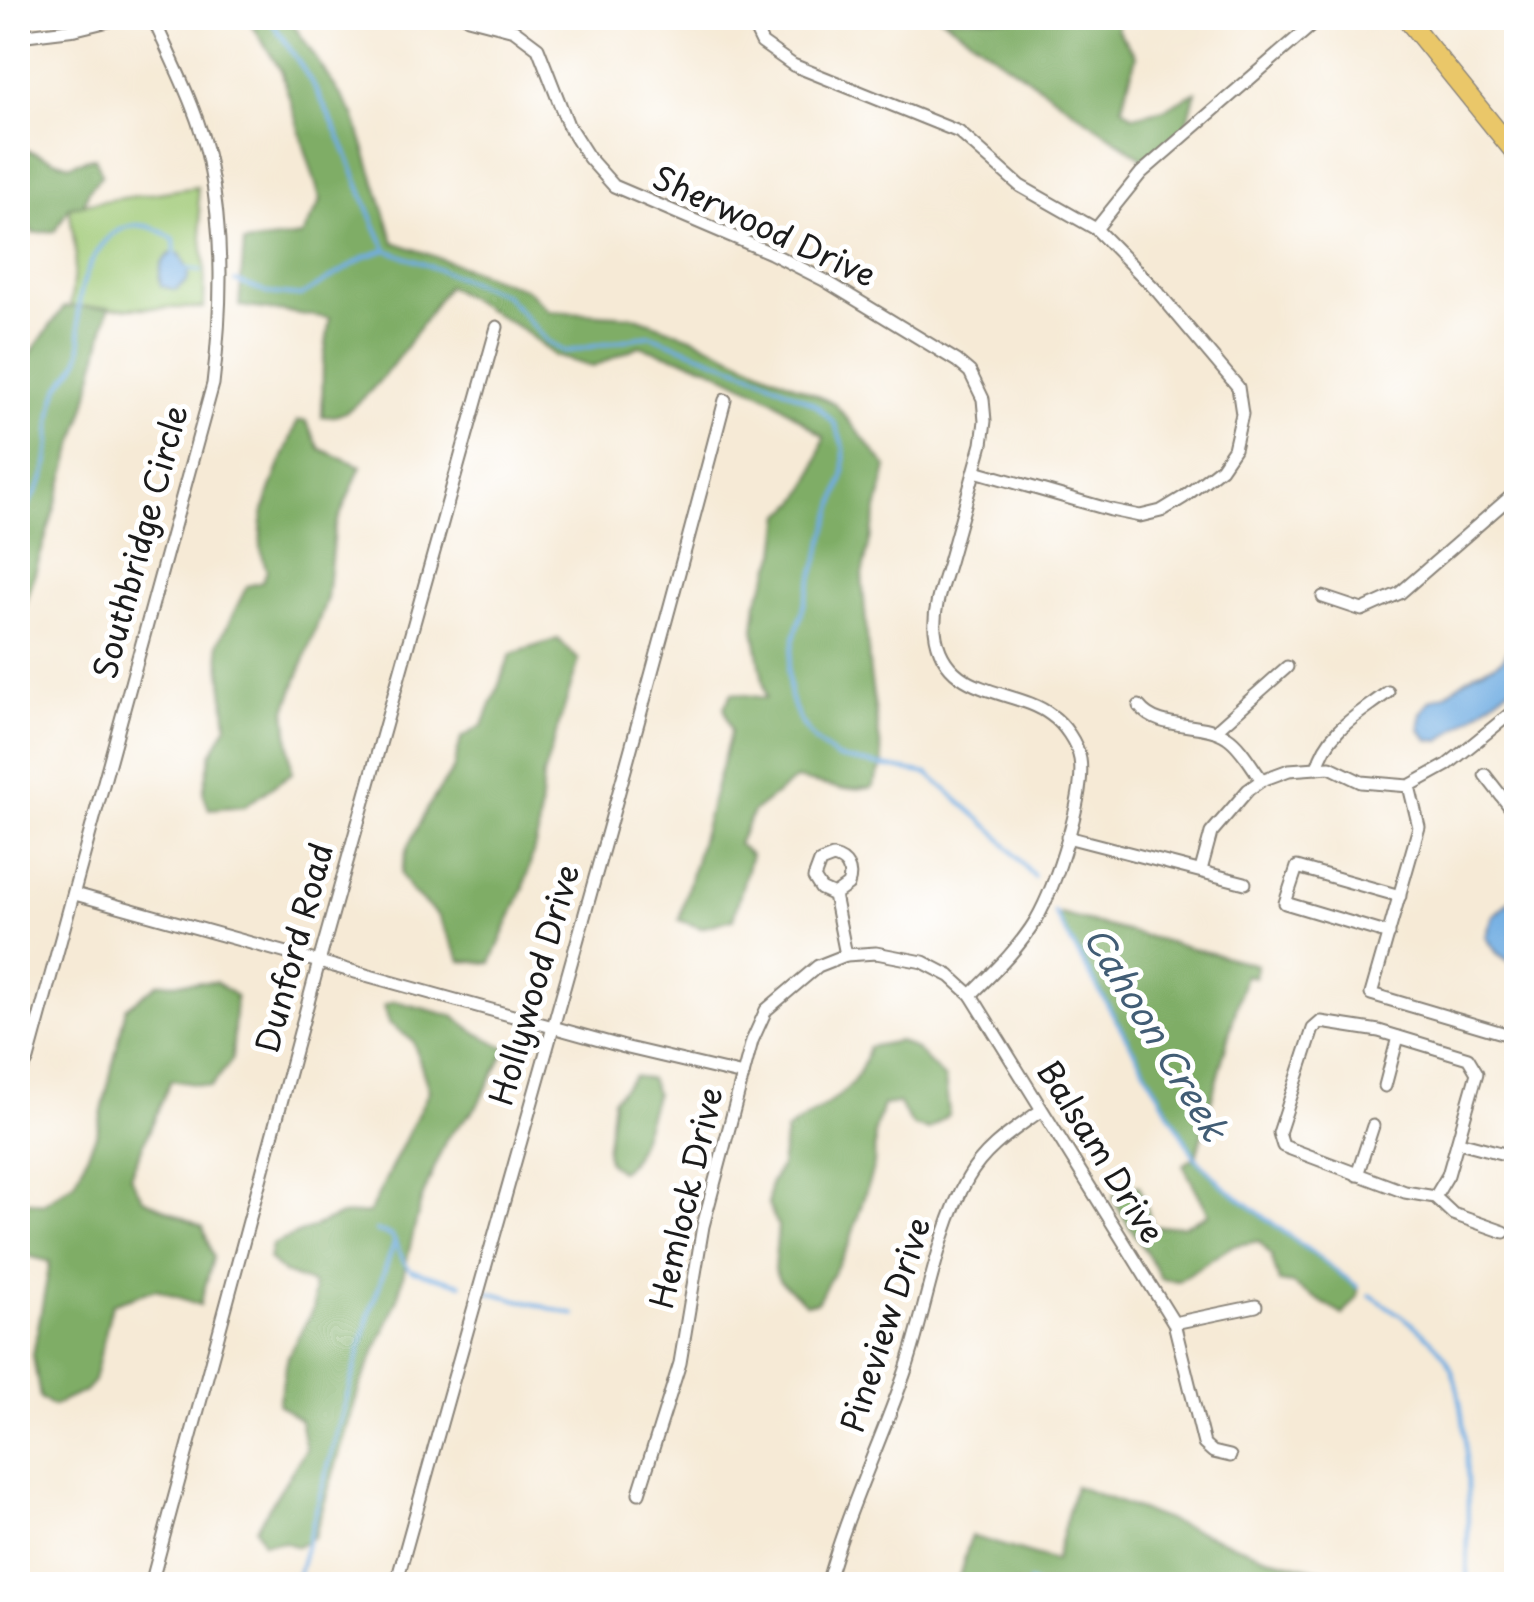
<svg xmlns="http://www.w3.org/2000/svg" width="1534" height="1602" viewBox="0 0 1534 1602" font-family="'Playpen Sans',sans-serif">
  <style>
    .green { fill: #9fc975; stroke: #5e7248; stroke-width: 2.5 }
    .forest { fill: #7fad66; stroke: #4e6441; stroke-width: 2.5 }
    .water { fill: #71ade2; stroke: #46647f; stroke-width: 2.5 }
    .lines { fill: none; stroke-linecap: round; stroke-linejoin: round }
    .stream { stroke: #71ade2; stroke-width: 4 }
    .minor-casing { stroke: #898379; stroke-width: 15 }
    .tertiary-casing { stroke: #898379; stroke-width: 18 }
    .primary-casing { stroke: #898379; stroke-width: 21 }
    .minor { stroke: #fff; stroke-width: 11 }
    .tertiary { stroke: #fff; stroke-width: 14 }
    .primary { stroke: #eac769; stroke-width: 18 }
    .labels { text-anchor: middle; stroke-width: 10; stroke-linejoin: round; paint-order: stroke }
    .street-label { font-size: 32px; fill: #1c1c1c; stroke: #fff }
    .water-label { font-size: 35px; font-style: italic; fill: #425d75; stroke: #fff }
  </style>
  <rect width="100%" height="100%" fill="#fff"/>
  <filter id="ink" filterUnits="userSpaceOnUse"><feTurbulence type="fractalNoise" baseFrequency=".01" numOctaves="2"/><feDisplacementMap in="SourceGraphic" scale="20" xChannelSelector="R" yChannelSelector="G"/><feConvolveMatrix kernelMatrix="1 2 1 2 8 2 1 2 1" color-interpolation-filters="sRGB"/></filter>
  <filter id="wash" filterUnits="userSpaceOnUse"><feTurbulence type="fractalNoise" baseFrequency=".0048" numOctaves="4" result="noise"/><feDisplacementMap in="SourceGraphic" scale="40" xChannelSelector="R" yChannelSelector="G"/><feGaussianBlur stdDeviation="2.25" result="paint"/><feColorMatrix in="noise" values="0 0 0 0 0 0 0 0 0 0 0 0 0 0 0 0 0 1.4 0 .05"/><feComposite in="paint" operator="in"/></filter>
  <g filter="url(#wash)">
    <rect width="100%" height="100%" fill="#f6ead6"/>
    <polygon class="green" points="197,187 205,269 204,308 70,308 76,255 69,206"/>
    <g class="forest">
      <path d="M248,18H289L354,115L394,242L528,290L549,311L633,316L697,339L835,404L887,467L862,575L870,674L883,764L872,788L842,789L796,779L753,812L738,844L751,855L733,919L701,928L679,920L731,731L724,707L732,693L766,698L754,629L757,602L777,553L782,514C809,499 816,465 824,437L773,399L708,367L639,346L593,367L555,356L523,330L447,286C427,316 372,405 338,415C333,417 327,416 322,417L323,364L330,318L239,306L244,243L302,236L321,201L281,71Z"/>
      <polygon points="942,18 1120,18 1117,29 1136,56 1122,107 1133,116 1164,109 1196,92 1185,129 1146,161"/>
      <polygon points="18,147 69,165 95,157 102,175 89,190 83,205 69,207 55,231 33,233 18,210"/>
      <polygon points="64,307 109,307 87,402 18,629 18,379 28,357"/>
      <path d="M297,421H306L320,449L361,466L334,530L327,598L286,710L292,773L245,806L209,809L203,793L211,754L227,725L218,644L247,586L262,582L267,571C246,521 282,468 297,421Z"/>
      <polygon points="558,639 579,660 543,776 538,834 524,887 491,963 461,961 438,916 411,891 401,874 407,848 428,807 454,768 461,738 483,725 511,654"/>
      <path d="M1060,914L1257,965L1254,977L1245,975L1196,1157L1223,1186L1358,1287V1296L1343,1315L1292,1284L1279,1282L1271,1255L1259,1241L1232,1246L1178,1281L1161,1279C1147,1250 1127,1227 1113,1198L1119,1186H1139L1153,1227L1185,1225L1209,1214L1183,1165L1195,1157L1058,919Z"/>
      <polygon points="216,982 236,996 232,1060 211,1087 171,1080 130,1176 143,1199 203,1227 213,1258 200,1305 156,1289 112,1304 94,1381 85,1391 53,1406 40,1398 33,1355 50,1262 18,1253 18,1200 43,1204 75,1182 97,1133 126,1008 159,983"/>
      <polygon points="395,1001 453,1016 475,1032 507,1048 477,1106 446,1139 421,1201 397,1301 360,1386 314,1537 297,1547 285,1542 263,1543 256,1528 306,1449 300,1420 278,1404 288,1356 314,1307 313,1284 284,1273 269,1259 272,1245 341,1215 369,1213 429,1091 413,1041 389,1023 384,1005"/>
      <path d="M899,1041L916,1049L945,1079L949,1114L929,1130L913,1126L898,1103L883,1105L875,1131L874,1165L849,1245L817,1302L806,1304L779,1280L774,1270L778,1226L768,1205L770,1184L781,1166L786,1131C821,1106 860,1094 868,1047Z"/>
      <path d="M634,1076L650,1079L656,1093C648,1113 639,1163 620,1171L609,1163L606,1152L611,1115L613,1099Z"/>
      <polygon points="1075,1486 1273,1559 1372,1584 957,1584 971,1536 1055,1561"/>
    </g>
    <g class="water">
      <path d="M170,254H180L189,273L187,281L176,290L161,286C158,273 160,262 170,254Z"/>
      <polygon points="1516,634 1516,683 1440,741 1429,740 1420,730 1421,713 1430,700 1444,695 1476,672 1494,665 1504,658"/>
      <polygon points="1516,895 1516,966 1497,953 1486,937 1493,916"/>
    </g>
    <g class="lines">
      <g class="stream">
        <path d="M269,18C291,50 314,83 331,119C353,162 364,207 387,250L505,295L548,342L565,352L650,335L759,376L816,405L835,424L844,448V474L794,638L788,671L790,697L800,721L815,741L837,758L928,774L995,832L1034,877"/>
        <polyline points="187,269 201,271"/>
        <polyline points="235,281 268,293 301,296 367,256 386,250"/>
        <path d="M18,547C20,535 22,521 26,509C31,498 41,487 45,475C53,448 47,417 58,391C63,378 75,371 79,359C84,344 78,328 78,313C81,262 118,195 174,240L175,255"/>
        <polyline points="1054,912 1195,1157 1223,1186 1358,1287"/>
        <polyline points="376,1231 392,1236 404,1262 411,1270 461,1284"/>
        <polyline points="489,1292 575,1315"/>
        <path d="M1370,1295C1396,1312 1424,1329 1443,1354C1473,1391 1468,1534 1467,1584"/>
        <polyline points="1029,1582 1034,1584"/>
        <polyline points="296,1584 371,1309 395,1241"/>
      </g>
    </g>
  </g>
  <g filter="url(#ink)">
    <g class="lines">
      <defs>
        <g id="minor">
          <path d="M468,18L514,30L538,48L568,125L589,158L614,186L771,253L824,280L957,361L970,372L983,399L985,421L982,444C971,484 960,523 949,562C943,583 933,607 935,630C942,699 1015,687 1051,715C1064,724 1077,743 1080,759C1086,795 1055,887 1036,920C1019,948 995,971 971,995"/>
          <polyline points="750,18 762,43 793,65 959,132 1020,186 1096,229 1157,291 1238,387 1242,414 1234,449 1221,468 1184,497 1161,511 1140,516 1111,510 975,471"/>
          <polyline points="18,36 76,29 121,18"/>
          <polyline points="1096,229 1141,173 1320,18"/>
          <polyline points="1323,597 1362,610 1400,593 1516,492"/>
          <path d="M1139,706C1159,732 1202,720 1227,737C1241,746 1252,767 1262,780"/>
          <polyline points="1215,731 1287,667"/>
          <path d="M1317,768C1328,729 1357,716 1388,692"/>
          <polyline points="1485,775 1516,815"/>
          <polyline points="1409,786 1419,827 1371,994 1516,1037"/>
          <polyline points="1067,837 1245,883"/>
          <polyline points="1201,870 1211,833 1248,790 1262,780 1289,770 1330,767 1361,782 1409,786 1447,765 1516,709"/>
          <polyline points="75,894 628,1048 743,1075"/>
          <path d="M834,895L821,889L814,878L820,862L833,857C847,860 853,871 848,885L834,895L846,955"/>
          <polyline points="1389,934 1285,903 1297,867 1400,896"/>
          <path d="M18,1078L28,1059L213,384C222,309 224,236 209,162C199,112 173,64 153,18"/>
          <polyline points="1385,1086 1398,1037"/>
          <polyline points="1459,1142 1516,1157"/>
          <polyline points="1357,1175 1373,1126"/>
          <polyline points="1435,1197 1448,1175 1477,1073 1468,1058 1379,1031 1321,1022 1313,1029 1279,1133 1283,1146 1405,1192 1435,1197 1453,1214 1504,1232"/>
          <polyline points="1174,1323 1256,1306"/>
          <polyline points="639,1493 680,1363 703,1226 752,1041 766,1010 818,966 846,955 876,953 923,962 950,976 971,995 1174,1323 1204,1444 1213,1452 1230,1456"/>
          <polyline points="151,1584 319,962 497,327"/>
          <path d="M396,1584C506,1190 621,796 725,400"/>
          <path d="M827,1584C847,1512 879,1446 904,1375C925,1316 937,1231 968,1178C985,1148 1013,1131 1040,1111"/>
        </g>
        <polyline id="tertiary" points="18,1578 40,1584"/>
        <polyline id="primary" points="1406,18 1516,154"/>
      </defs>
      <use href="#minor" class="minor-casing"/>
      <use href="#tertiary" class="tertiary-casing"/>
      <use href="#primary" class="primary-casing"/>
      <use href="#minor" class="minor"/>
      <use href="#tertiary" class="tertiary"/>
      <use href="#primary" class="primary"/>
    </g>
  </g>
  <g class="labels">
    <g class="street-label">
      <text transform="translate(764 227) rotate(25)" y="11">Sherwood Drive</text>
      <text transform="translate(141 542) rotate(-75)" y="11">Southbridge Circle</text>
      <text transform="translate(295 948) rotate(-75)" y="11">Dunford Road</text>
      <text transform="translate(535 985) rotate(-74)" y="11">Hollywood Drive</text>
      <text transform="translate(1100 1152) rotate(58)" y="11">Balsam Drive</text>
      <text transform="translate(687 1198) rotate(-77)" y="11">Hemlock Drive</text>
      <text transform="translate(886 1325) rotate(-72)" y="11">Pineview Drive</text>
    </g>
    <g class="water-label">
      <text transform="translate(1155 1034) rotate(59)" y="12">Cahoon Creek</text>
    </g>
  </g>
  <rect width="1534" height="1602" fill="none" stroke="#fff" stroke-width="60"/>
</svg>
